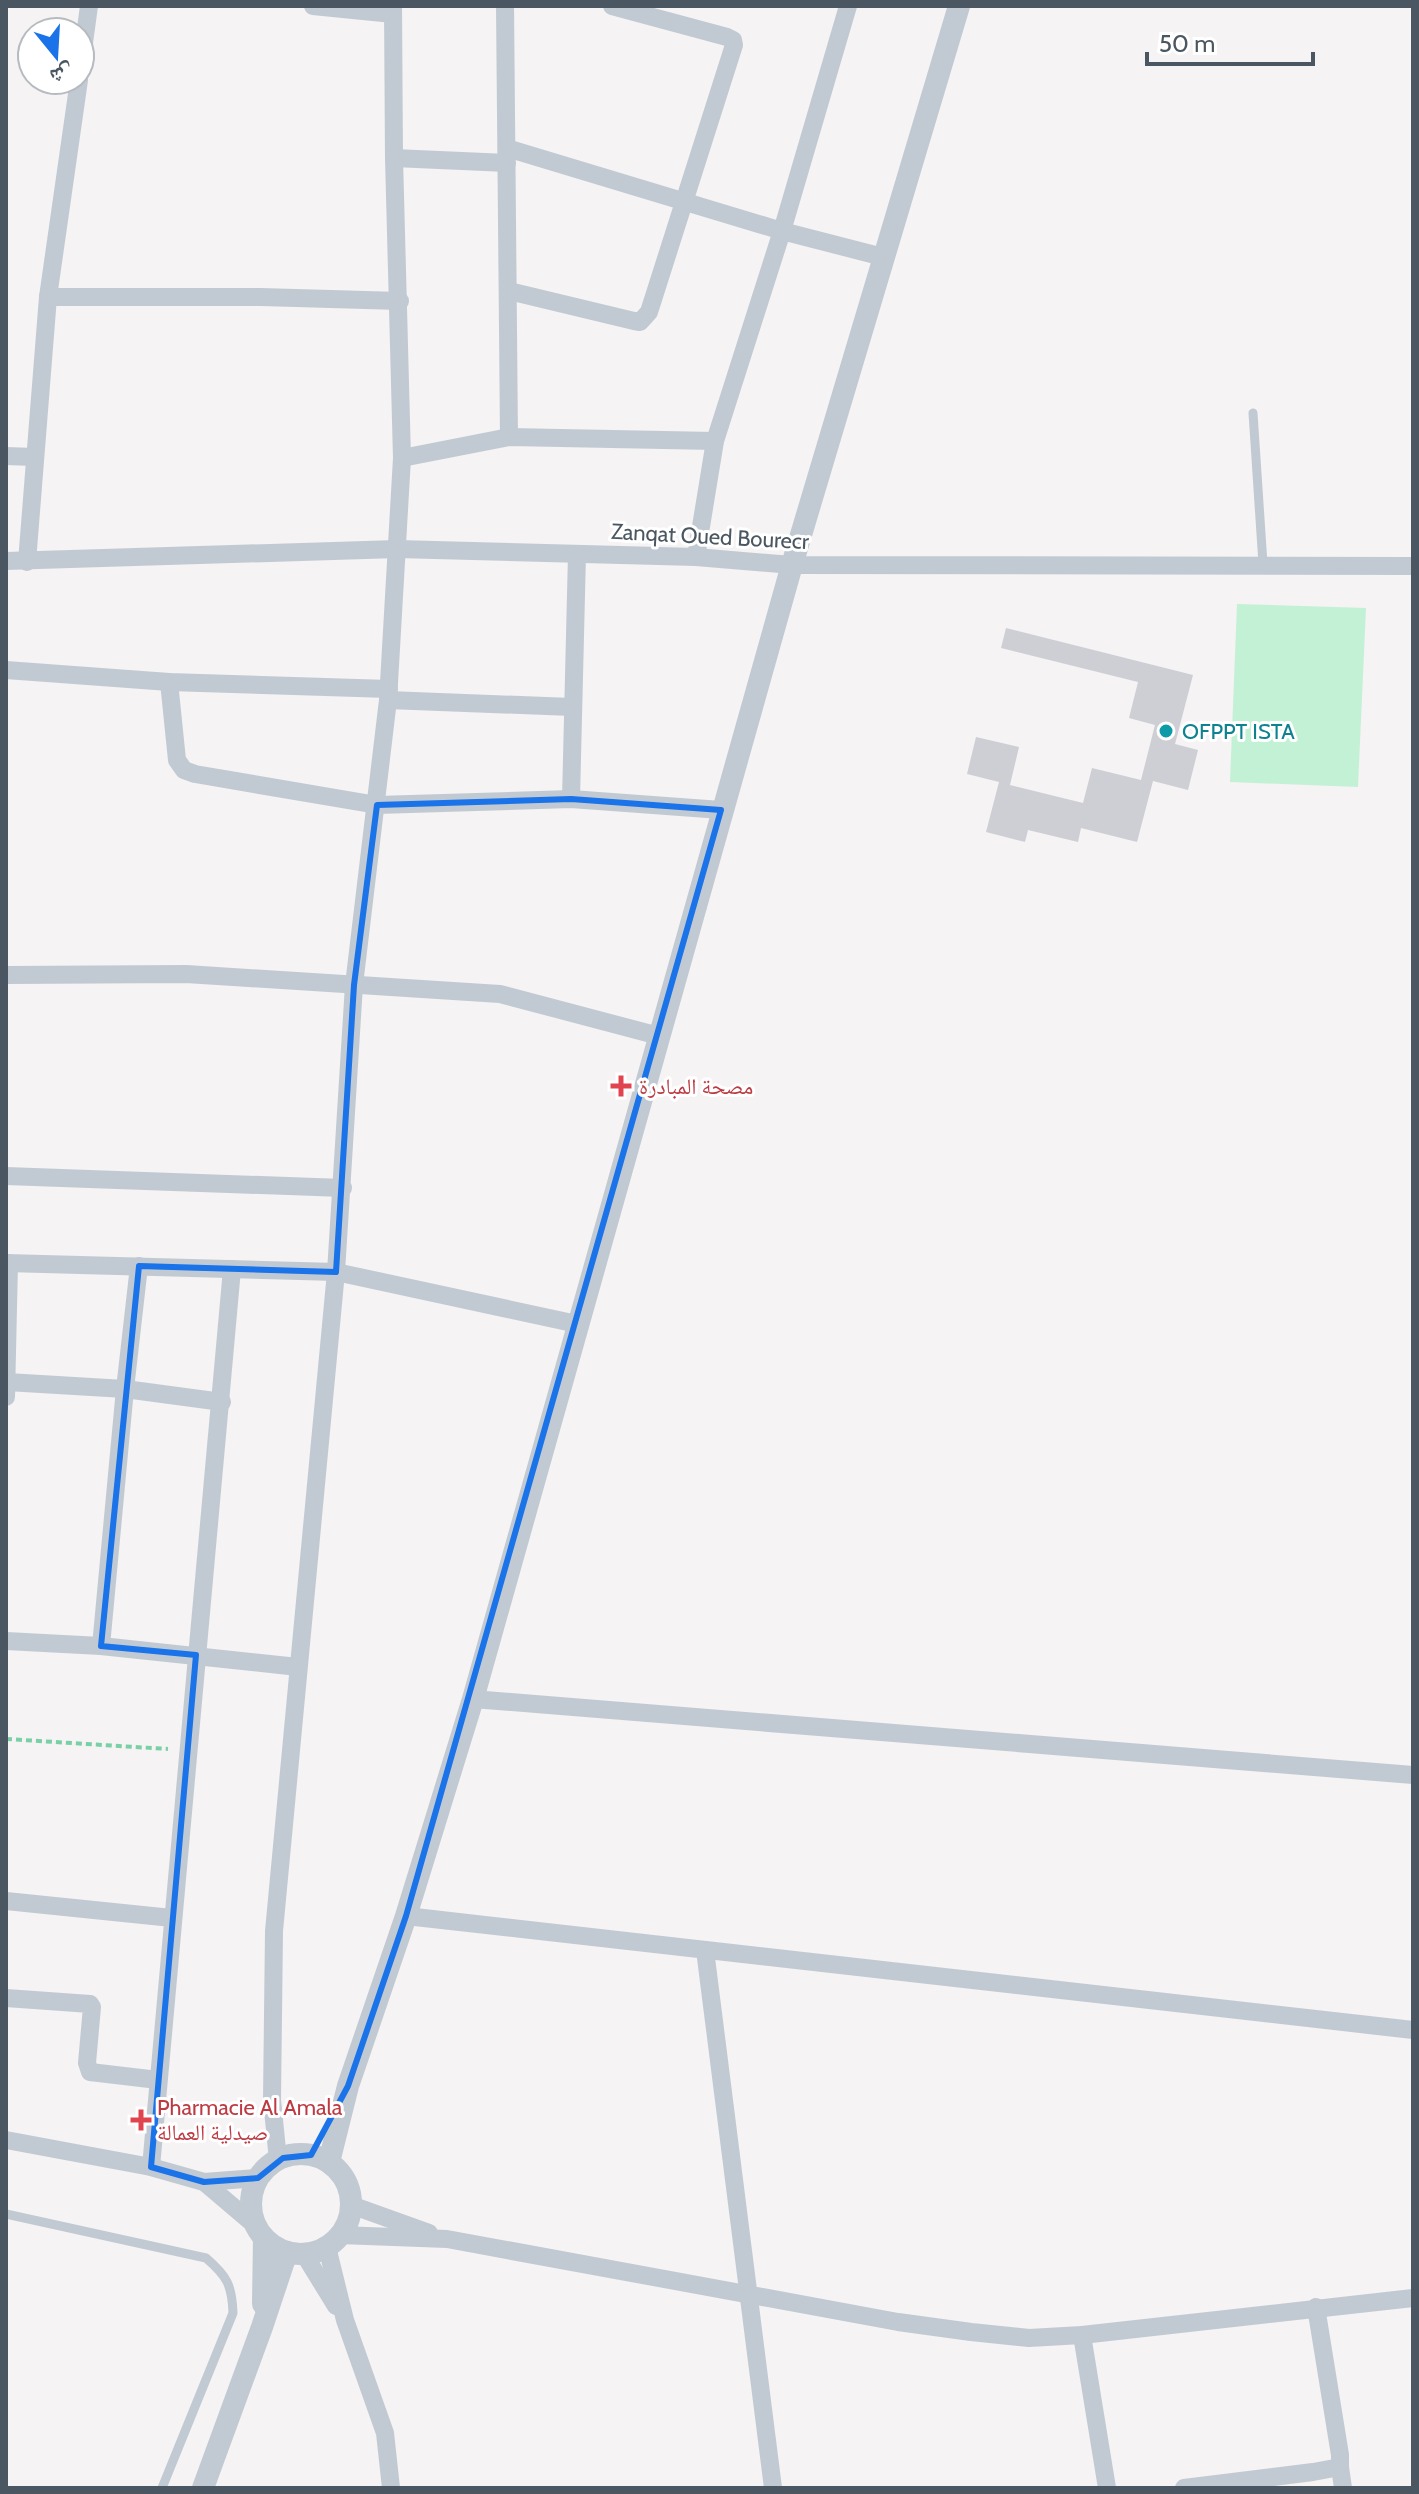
<svg xmlns="http://www.w3.org/2000/svg" width="1419" height="2494" viewBox="0 0 1419 2494" font-family="Cabin,'Noto Naskh Arabic',sans-serif">
  <style>
    .green { fill: #c3f1d5 }
    .building { fill: #cdcfd5 }
    .lines { fill: none; stroke-linecap: round; stroke-linejoin: round }
    .path { stroke: #7ad0a6; stroke-width: 4; stroke-dasharray: 6 4; stroke-linecap: butt }
    .service { stroke: #c1cad2; stroke-width: 9 }
    .minor { stroke: #c1cad2; stroke-width: 18 }
    .tertiary { stroke: #c1cad2; stroke-width: 22 }
    .marked { fill: none; stroke: #1a73e8; stroke-width: 6; stroke-linejoin: round }
    .culture-dot { fill: #0f9aa8; stroke: #fff; stroke-width: 3 }
    .health-dot { fill: #e0444e; stroke: #fff; stroke-width: 3 }
    .labels { text-anchor: middle; stroke-width: 6; stroke-linejoin: round; paint-order: stroke }
    .street-label { font-size: 22px; fill: #4a5661; stroke: #fff }
    .culture-label { font-size: 22px; fill: #0d838f; stroke: #fff; text-anchor: start }
    .health-label { font-size: 22px; fill: #be3a42; stroke: #fff; text-anchor: start }
  </style>
  <rect width="100%" height="100%" fill="#f5f3f3"/>
  <polygon class="green" points="1237,604 1366,608 1358,787 1230,782"/>
  <polygon class="building" points="1006,628 1193,675 1175,744 1198,750 1188,790 1153,781 1137,842 1081,828 1078,842 1028,830 1025,842 986,832 999,782 967,774 976,737 1019,747 1010,785 1083,803 1092,768 1141,780 1155,725 1129,718 1138,682 1001,648"/>
  <g class="lines">
    <polyline class="path" points="6,1739 168,1749"/>
    <g class="service">
      <polyline points="1253,413 1263,564"/>
      <path d="M6,2214L206,2258C227,2276 232,2285 233,2313L162,2488"/>
    </g>
    <g class="minor">
      <polyline points="313,6 393,14"/>
      <polyline points="505,6 509,437"/>
      <polyline points="80,72 89,6"/>
      <polyline points="507,148 782,231 883,257"/>
      <polyline points="394,158 507,163"/>
      <polyline points="509,291 634,321 640,322 649,312 734,45 733,40 727,37 612,6"/>
      <polyline points="48,297 261,297 400,301"/>
      <polyline points="6,456 34,457"/>
      <polyline points="402,458 509,437 715,441"/>
      <polyline points="696,557 715,441 782,231 848,6"/>
      <polyline points="6,561 397,549 696,557 792,565 1413,566"/>
      <polyline points="27,562 48,297 79,80"/>
      <polyline points="6,670 169,682 389,689"/>
      <polyline points="169,682 177,760 184,770 195,774 377,805 571,799 721,810"/>
      <polyline points="388,700 572,707"/>
      <polyline points="571,799 577,554"/>
      <polyline points="6,975 186,974 500,994 659,1036"/>
      <polyline points="6,1176 343,1188"/>
      <polyline points="6,1263 336,1272 577,1324"/>
      <polyline points="7,1382 125,1389 222,1402"/>
      <polyline points="6,1397 9,1263"/>
      <polyline points="6,1641 101,1646 298,1667"/>
      <polyline points="101,1646 125,1389 139,1266"/>
      <polyline points="473,1699 1413,1775"/>
      <polyline points="6,1901 172,1918"/>
      <polyline points="406,1916 1413,2030"/>
      <polyline points="705,1950 773,2488"/>
      <polyline points="6,1998 90,2004 92,2007 87,2063 90,2072 158,2080"/>
      <polyline points="6,2140 151,2167 204,2182 258,2178"/>
      <polyline points="278,2160 272,2100 274,1931 336,1272 354,985 388,700 402,458 394,158 393,6"/>
      <polyline points="151,2167 232,1269"/>
      <polyline points="204,2182 257,2227"/>
      <polyline points="351,2205 429,2233"/>
      <polyline points="340,2235 447,2239 898,2322 971,2332 1029,2338 1082,2335 1413,2298"/>
      <polyline points="327,2247 345,2320 385,2433 391,2488"/>
      <polyline points="304,2254 336,2306"/>
      <polyline points="1082,2335 1107,2488"/>
      <polyline points="1340,2467 1343,2488"/>
      <polyline points="1184,2488 1313,2472 1340,2467 1340,2455 1316,2307"/>
    </g>
    <g class="tertiary">
      <circle cx="301" cy="2204" r="50"/>
      <polyline points="329,2162 348,2086 406,1916 473,1699 792,565 959,6"/>
      <polyline points="263,2304 264,2238"/>
      <polyline points="203,2488 262,2327 287,2252"/>
    </g>
  </g>
  <path class="marked" d="M571,799L721,810L406,1916L348,2086L311,2155L283,2158L258,2178L204,2182L151,2167L196,1655L101,1646L139,1266L336,1272L354,985L377,805Z"/>
  <circle class="culture-dot" cx="1166" cy="731" r="8"/>
  <g class="health-dot">
    <path d="M617 1074h8v8h8v8h-8v8h-8v-8h-8v-8h8z"/>
    <path d="M137 2108h8v8h8v8h-8v8h-8v-8h-8v-8h8z"/>
  </g>
  <g class="labels">
    <g class="street-label">
      <text transform="translate(710 536) rotate(3)" y="8">Zanqat Oued Bourecr</text>
    </g>
    <g class="culture-label">
      <text x="1182" y="739">OFPPT ISTA</text>
    </g>
    <g class="health-label">
      <text x="639" y="1094">مصحة المبادرة</text>
      <text x="157" y="2115">Pharmacie Al Amala<tspan x="157" dy="25">صيدلية العمالة</tspan></text>
    </g>
  </g>
  <rect width="1419" height="2494" fill="none" stroke="#4a5661" stroke-width="16"/>
  <g transform="translate(56 56) rotate(162)"><circle r="38" fill="#ffffff" stroke="#b7bbc0" stroke-width="2"/>
  <path d="M0-6L14 30L0 20L-14 30Z" fill="#1a73e8"/>
  <text y="-12" font-size="22" font-weight="bold" text-anchor="middle" fill="#4a5661">ش</text>
  </g>
  <path d="M1147 52v12h166v-12" fill="none" stroke="#4a5661" stroke-width="4"/>
  <text x="1159" y="52" font-size="24" fill="#4a5661" stroke="#ffffff" stroke-width="6" paint-order="stroke">50 m</text>
</svg>
